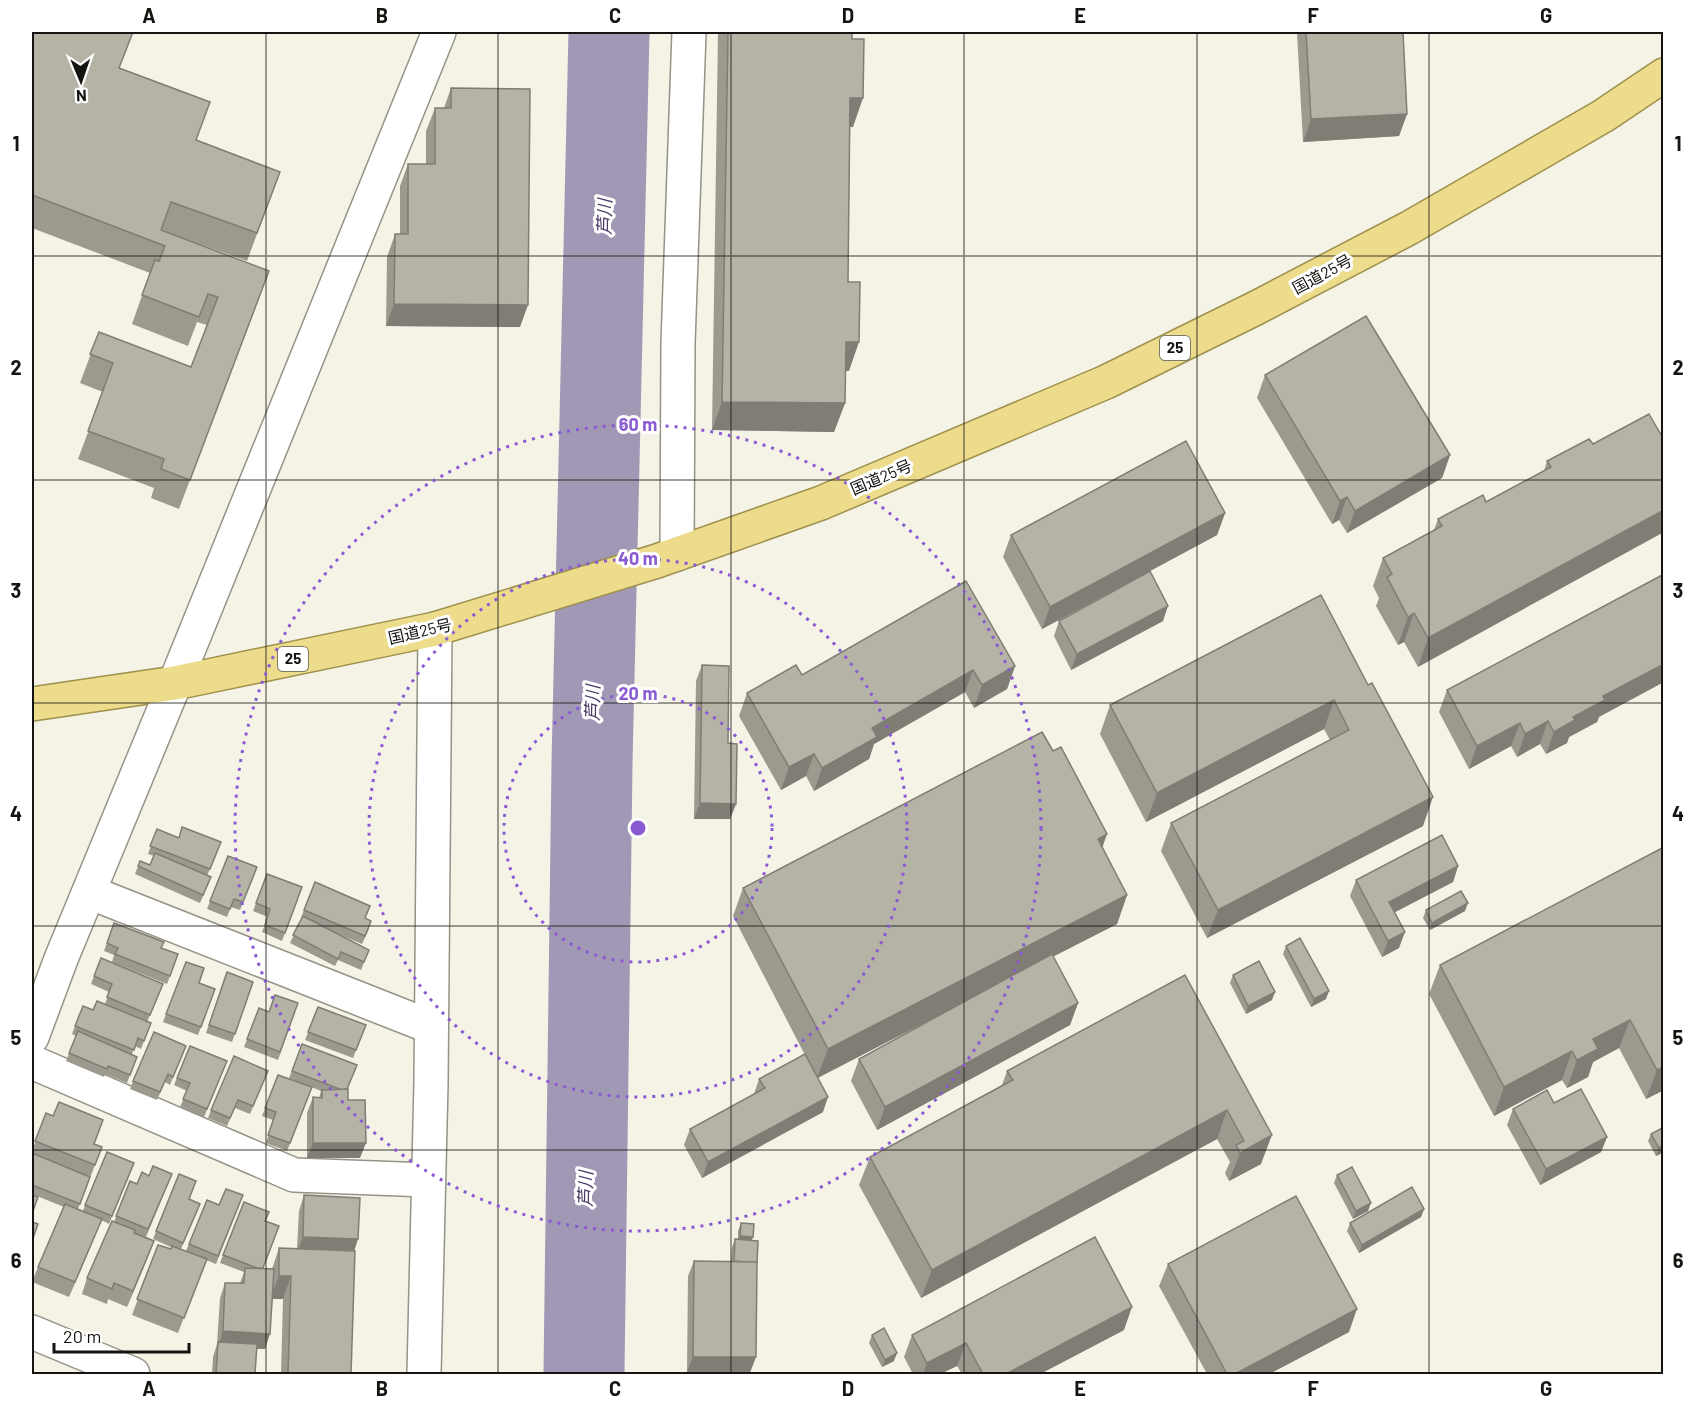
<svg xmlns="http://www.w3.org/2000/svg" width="1695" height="1406" viewBox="0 0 1695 1406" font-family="Barlow,'Noto Sans JP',sans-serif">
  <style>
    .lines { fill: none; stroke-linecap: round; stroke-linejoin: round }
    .river { stroke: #a198b5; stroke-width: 81 }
    .minor-casing { stroke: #959387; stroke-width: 36 }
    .tertiary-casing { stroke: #959387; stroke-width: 36 }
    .trunk-casing { stroke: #9e904d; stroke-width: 36 }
    .minor { stroke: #fff; stroke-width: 33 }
    .tertiary { stroke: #fff; stroke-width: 33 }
    .trunk { stroke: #ecdc8b; stroke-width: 33 }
    .wall { fill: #9c998f }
    .shaded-wall { fill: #7f7d74 }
    .building { fill: #b5b2a6; stroke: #7f7d74; stroke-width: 1.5 }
    .grid { fill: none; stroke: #151410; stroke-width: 1.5; stroke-opacity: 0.55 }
    .ring { fill: none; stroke: #8a5ad3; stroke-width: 3; stroke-dasharray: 3 6 }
    .labels { text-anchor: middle; stroke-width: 6; stroke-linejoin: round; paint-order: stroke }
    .shield { fill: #fff; stroke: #5b5a58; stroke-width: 1.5 }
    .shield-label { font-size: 15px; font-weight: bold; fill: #151410 }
    .street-label { font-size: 16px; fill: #151410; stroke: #fff }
    .water-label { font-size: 18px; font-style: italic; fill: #4a3b66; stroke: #fff }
    .centre { fill: #8a5ad3; stroke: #fff; stroke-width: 3 }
    .ring-label { font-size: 18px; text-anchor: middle; font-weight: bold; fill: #8a5ad3; stroke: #fff; stroke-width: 6; stroke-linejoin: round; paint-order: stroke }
    .neatline { fill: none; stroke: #151410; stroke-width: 2 }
    .grid-label { font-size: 20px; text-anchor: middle; font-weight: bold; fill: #151410 }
  </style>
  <rect width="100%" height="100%" fill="#f5f2e6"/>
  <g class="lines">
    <polyline class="river" points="584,1374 592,763 609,32"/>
    <defs>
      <g id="minor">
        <polyline points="677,554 678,343 689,32"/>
        <polyline points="89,892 431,1027"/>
        <polyline points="32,1037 61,959 175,683 439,32"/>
        <polyline points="32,1062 294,1175 428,1180"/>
        <polyline points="32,1332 133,1374"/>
      </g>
      <polyline id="tertiary" points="424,1374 431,1083 435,629"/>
      <polyline id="trunk" points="32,704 175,683 435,629 657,561 821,503 1106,382 1256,308 1409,228 1603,116 1664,75"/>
    </defs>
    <use href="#minor" class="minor-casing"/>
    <use href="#tertiary" class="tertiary-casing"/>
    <use href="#trunk" class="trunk-casing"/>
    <use href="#minor" class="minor"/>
    <use href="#tertiary" class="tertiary"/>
    <use href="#trunk" class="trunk"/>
  </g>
  <g class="wall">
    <polygon points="32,32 119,69 210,102 196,140 280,172 247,261 161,230 269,271 179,509 151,498 154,488 78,459 103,392 80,383 99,332 191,367 207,325 197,322 188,346 132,324 150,273 32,228"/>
    <polygon points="718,32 852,32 853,127 850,127 848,282 849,371 845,371 845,403 834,432 712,430"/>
    <polygon points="1297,32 1403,32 1407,114 1399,136 1303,142"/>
    <polygon points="451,88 520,327 386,326 387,257 395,234 400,234 400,186 408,164 426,164 426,131 435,108 444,108"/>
    <polygon points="1265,375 1450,455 1442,478 1347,533 1339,520 1332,524 1257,398"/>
    <polygon points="1589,439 1418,667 1404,642 1398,645 1376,606 1379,598 1373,586 1383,558 1434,530 1438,519 1486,502 1544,471 1547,461"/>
    <polygon points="1225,513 1217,535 1042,629 1003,557 1011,535"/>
    <polygon points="1321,595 1423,826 1207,938 1161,851 1171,823 1330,740 1324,729 1146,822 1100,734 1110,705"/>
    <polygon points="1059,621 1163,621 1071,670 1054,636"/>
    <polygon points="702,665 728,743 736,804 730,819 694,819 696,681"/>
    <polygon points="1015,666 1007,689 974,708 965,692 874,744 869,759 814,791 806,776 781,790 739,716 747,693 802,675"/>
    <polygon points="1447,690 1599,717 1597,722 1569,737 1567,743 1546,754 1540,744 1517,757 1511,746 1469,769 1439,712"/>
    <polygon points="157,829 179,838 221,842 207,876 208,885 200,903 135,874 140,861 150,865 154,856 148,854"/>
    <polygon points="1664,847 1664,1090 1646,1099 1619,1048 1593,1062 1588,1077 1567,1088 1562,1080 1494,1116 1429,994 1440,965"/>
    <polygon points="1102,848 1127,895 1117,924 1053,956 1078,1003 1070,1025 877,1130 851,1081 859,1059 952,1008 818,1078 823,1112 702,1178 684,1145 690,1129 754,1094 759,1079 806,1057 733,916 743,888"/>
    <polygon points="228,856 257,867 240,910 231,907 227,917 207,909"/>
    <polygon points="1458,866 1453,882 1394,912 1399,948 1382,957 1350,896 1356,880"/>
    <polygon points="267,874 302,887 282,941 262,932 268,917 253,911"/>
    <polygon points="304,910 366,918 369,929 362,944 331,931 369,950 361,970 338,960 335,966 290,943 302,918 301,918"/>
    <polygon points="1426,910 1465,911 1430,930 1423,918"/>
    <polygon points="114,923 161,948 178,954 167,984 112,962 114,955 104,951"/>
    <polygon points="1286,946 1326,999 1311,1007 1283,954"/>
    <polygon points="101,958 160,992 147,1022 151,1023 141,1049 135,1046 132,1054 137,1057 127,1083 105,1074 104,1077 66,1061 76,1036 72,1034 75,1026 93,1010 105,1004 109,992 91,984"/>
    <polygon points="186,962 199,983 215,989 198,1035 163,1022"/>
    <polygon points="227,972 253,982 232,1042 206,1033"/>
    <polygon points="1185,975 1261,1164 1229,1181 1225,1173 1230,1162 1217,1139 921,1298 859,1185 870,1157 1002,1085 1007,1071"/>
    <polygon points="1233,975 1272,1000 1246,1014 1230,983"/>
    <polygon points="298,1003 278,1060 244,1047 259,1008 269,1012"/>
    <polygon points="318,1007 366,1025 353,1058 305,1040"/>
    <polygon points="302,1044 347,1089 348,1100 360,1158 307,1158 307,1113 313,1097 319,1098 321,1091 289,1078"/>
    <polygon points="186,1046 170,1085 165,1082 157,1100 130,1089 133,1081"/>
    <polygon points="190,1046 227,1061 204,1117 180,1107 187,1091 174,1085"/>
    <polygon points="278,1075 312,1087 287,1151 266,1143 273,1120 262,1116"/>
    <polygon points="265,1079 250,1114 235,1108 227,1126 208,1118 211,1110"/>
    <polygon points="1554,1103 1607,1137 1601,1152 1540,1185 1507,1125 1513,1109"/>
    <polygon points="46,1113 94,1144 102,1147 78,1209 83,1211 85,1205 134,1163 109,1224 101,1220 69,1297 32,1282 38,1267 64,1207 32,1194 32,1151"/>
    <polygon points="1664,1127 1664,1152 1656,1156 1648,1141 1651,1134"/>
    <polygon points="179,1174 189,1199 197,1212 181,1249 186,1251 207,1200 219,1205 243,1195 216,1264 206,1260 178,1333 132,1315 158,1245 171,1249 171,1247 153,1239"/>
    <polygon points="1337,1175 1368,1211 1353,1219 1334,1183"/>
    <polygon points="149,1176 169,1182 146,1237 154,1241 127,1307 108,1299 107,1304 82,1294 87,1278 114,1222 130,1181 137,1184"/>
    <polygon points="304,1195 354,1251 351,1374 281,1374 283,1299 273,1299 265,1349 256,1349 255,1374 212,1374 213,1357 217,1344 220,1298 225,1283 240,1283 244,1272 220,1263 244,1202 265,1221 263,1268 272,1269 279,1248 297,1249 299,1211"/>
    <polygon points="1424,1209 1421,1217 1359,1253 1347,1231 1350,1223"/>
    <polygon points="741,1223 752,1240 750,1373 687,1372 688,1276 694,1261 731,1261 732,1247 735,1239 738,1240 738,1231"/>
    <polygon points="1168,1264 1349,1332 1269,1374 1207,1374 1159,1286"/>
    <polygon points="1124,1330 1040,1374 962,1374 957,1366 940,1374 913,1374 904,1357 912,1335"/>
    <polygon points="872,1335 894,1361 882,1367 869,1343"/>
  </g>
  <g class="shaded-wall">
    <polygon points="850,98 863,98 853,127 840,127"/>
    <polygon points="1407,114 1399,136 1303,142 1311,119"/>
    <polygon points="394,304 528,305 520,327 386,326"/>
    <polygon points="846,342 859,342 849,371 835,371"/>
    <polygon points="722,402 845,403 834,432 712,430"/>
    <polygon points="1450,455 1442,478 1347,533 1355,511"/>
    <polygon points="1347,497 1339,520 1332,524 1340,501"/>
    <polygon points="1664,510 1664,532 1418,667 1428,638"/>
    <polygon points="1225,513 1217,535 1042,629 1050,607"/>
    <polygon points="1168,606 1163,621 1071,670 1077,654"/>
    <polygon points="1414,613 1404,642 1398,645 1408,617"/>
    <polygon points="1664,664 1664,682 1599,717 1597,722 1569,737 1567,743 1546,754 1554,732 1573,717 1603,696"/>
    <polygon points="1015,666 1007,689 974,708 982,685"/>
    <polygon points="973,670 965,692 874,744 869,759 814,791 822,768 872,728"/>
    <polygon points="1334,700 1324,729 1146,822 1157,793"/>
    <polygon points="1548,721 1540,744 1517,757 1525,734"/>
    <polygon points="1520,723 1511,746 1469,769 1477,746"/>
    <polygon points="814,754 806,776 781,790 789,767"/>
    <polygon points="1433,797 1423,826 1207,938 1218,910"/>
    <polygon points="700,803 736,804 730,819 694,819"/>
    <polygon points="1107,834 1097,863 1098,839"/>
    <polygon points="1458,866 1453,882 1384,918 1389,902"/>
    <polygon points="1127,895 1117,924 817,1078 828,1049"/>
    <polygon points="1468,903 1465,911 1430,930 1432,923"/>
    <polygon points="1405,932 1399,948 1382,957 1388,941"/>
    <polygon points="1329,991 1326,999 1311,1007 1314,999"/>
    <polygon points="1275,992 1272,1000 1246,1014 1248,1006"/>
    <polygon points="1078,1003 1070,1025 877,1130 885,1107"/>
    <polygon points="1630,1020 1619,1048 1593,1062 1588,1077 1567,1088 1577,1060 1593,1039"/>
    <polygon points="1572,1051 1562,1080 1494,1116 1504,1087"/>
    <polygon points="1664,1067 1664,1090 1646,1099 1657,1070"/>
    <polygon points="828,1097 823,1112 702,1178 708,1162"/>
    <polygon points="1227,1110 1217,1139 921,1298 932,1270"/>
    <polygon points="1272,1135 1261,1164 1229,1181 1240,1153"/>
    <polygon points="1607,1137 1601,1152 1540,1185 1546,1169"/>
    <polygon points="313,1143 366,1143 360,1158 307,1158"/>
    <polygon points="1664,1145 1664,1152 1656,1156 1659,1148"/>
    <polygon points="1371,1203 1368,1211 1353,1219 1356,1211"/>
    <polygon points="1424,1209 1421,1217 1359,1253 1362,1245"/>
    <polygon points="102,1219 96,1234 69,1297 75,1282"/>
    <polygon points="740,1236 753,1237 750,1245 737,1244"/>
    <polygon points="303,1237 358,1239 353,1255 297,1252"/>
    <polygon points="154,1241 148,1257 127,1307 133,1291"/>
    <polygon points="279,1276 291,1276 283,1299 270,1299"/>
    <polygon points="1132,1307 1124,1330 1040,1374 1006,1374"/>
    <polygon points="1357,1309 1349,1332 1269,1374 1235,1374"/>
    <polygon points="223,1331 270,1334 265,1349 218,1347"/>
    <polygon points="966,1343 957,1366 940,1374 923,1374 927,1363"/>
    <polygon points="897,1353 894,1361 882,1367 885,1360"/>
    <polygon points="693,1357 756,1357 750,1373 687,1372"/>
  </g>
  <g class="building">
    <polygon points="32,32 133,32 119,68 210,102 196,140 280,172 257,233 171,202 161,230 269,271 190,480 161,469 164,459 88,431 113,363 90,354 99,332 191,367 218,297 208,294 199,317 142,295 155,260 159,261 165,246 32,195"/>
    <polygon points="728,32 852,32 852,39 864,39 863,98 850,98 848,282 860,282 859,342 846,342 845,403 722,402"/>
    <polygon points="1306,32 1403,32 1407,114 1311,119"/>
    <polygon points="451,88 530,89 528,305 394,304 395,234 408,234 408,164 435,164 435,108 451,108"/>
    <polygon points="1366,316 1450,455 1355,511 1347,497 1340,501 1265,375"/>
    <polygon points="1649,414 1664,440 1664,510 1428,638 1414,613 1408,617 1387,577 1392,574 1383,558 1442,526 1438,519 1483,495 1486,502 1551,467 1547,461 1589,439 1593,444"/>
    <polygon points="1186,441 1225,513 1050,607 1011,535"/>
    <polygon points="1150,571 1168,606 1077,654 1059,621"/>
    <polygon points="1664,574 1664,664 1603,696 1605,700 1573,717 1575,720 1554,732 1548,721 1525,734 1520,723 1477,746 1447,690"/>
    <polygon points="966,581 1015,666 982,685 973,670 872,728 877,737 822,768 814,754 789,767 747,693 796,665 802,675"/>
    <polygon points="1321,595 1368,685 1372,683 1433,797 1218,910 1171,823 1349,730 1334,700 1157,793 1110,705"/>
    <polygon points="702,665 729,666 728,743 737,744 736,804 700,803"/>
    <polygon points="1042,732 1053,751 1061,747 1107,834 1098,839 1127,895 828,1049 743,888"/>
    <polygon points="182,827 221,842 210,869 150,846 157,829 179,838"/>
    <polygon points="1442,835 1458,866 1389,902 1405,932 1388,941 1356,880"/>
    <polygon points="1664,847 1664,1067 1657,1070 1630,1020 1593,1039 1598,1049 1577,1060 1572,1051 1504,1087 1440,965"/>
    <polygon points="155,853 211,877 203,895 138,866 140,861 150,865"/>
    <polygon points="228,856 257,867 243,902 234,899 230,909 210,901"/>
    <polygon points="267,874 302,887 285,933 265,925 270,909 256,903"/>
    <polygon points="315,882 370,906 365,918 371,921 365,936 304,910"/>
    <polygon points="1461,891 1468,903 1432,923 1426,910"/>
    <polygon points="303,916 369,950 364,962 341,952 338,959 293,935"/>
    <polygon points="114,923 164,942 161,948 178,954 170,976 115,954 118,948 107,943"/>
    <polygon points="1300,938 1329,991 1314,999 1286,946"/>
    <polygon points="1052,954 1078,1003 885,1107 859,1059"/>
    <polygon points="101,958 163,984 150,1015 107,997 112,984 94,976"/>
    <polygon points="1259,961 1275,992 1248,1006 1233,975"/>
    <polygon points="186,962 204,968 199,983 215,989 201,1027 166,1014"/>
    <polygon points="227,972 253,982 235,1034 209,1025"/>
    <polygon points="1185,975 1272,1135 1240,1153 1236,1145 1244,1141 1227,1110 932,1270 870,1157 1013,1080 1007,1071"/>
    <polygon points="275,995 298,1003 280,1052 247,1039 259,1008 269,1012"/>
    <polygon points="97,1001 151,1023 144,1041 138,1038 134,1050 75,1026 83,1006 93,1010"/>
    <polygon points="318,1007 366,1025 356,1050 308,1032"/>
    <polygon points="78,1031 137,1057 130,1075 108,1066 107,1069 69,1053"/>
    <polygon points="154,1032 186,1046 173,1077 168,1074 160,1092 133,1081"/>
    <polygon points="302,1044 357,1065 347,1089 342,1090 292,1071"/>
    <polygon points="190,1046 227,1061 207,1109 183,1099 190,1083 177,1078"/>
    <polygon points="805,1054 828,1097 708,1162 690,1129 765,1088 759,1079"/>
    <polygon points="234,1056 268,1071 253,1106 238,1100 230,1118 211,1110"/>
    <polygon points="278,1075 312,1087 290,1143 268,1135 276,1112 265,1108"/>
    <polygon points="348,1089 348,1100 365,1100 366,1143 313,1143 313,1097 322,1098 322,1090"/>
    <polygon points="1581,1089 1607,1137 1546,1169 1513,1109 1547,1090 1554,1103"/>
    <polygon points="59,1102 103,1120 94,1144 102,1147 95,1165 35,1141 46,1113 53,1116"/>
    <polygon points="1664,1127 1664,1145 1659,1148 1651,1134"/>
    <polygon points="107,1152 134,1163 112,1216 85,1205"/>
    <polygon points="32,1153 90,1177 80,1204 32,1185"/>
    <polygon points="153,1166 172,1174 148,1229 116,1216 130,1181 137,1184 142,1172 149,1176"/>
    <polygon points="1352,1167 1371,1203 1356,1211 1337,1175"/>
    <polygon points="179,1174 196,1181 189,1199 200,1204 183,1243 156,1231"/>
    <polygon points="1412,1187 1424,1209 1362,1245 1350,1223"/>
    <polygon points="226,1189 243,1195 218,1256 189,1244 207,1200 219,1205"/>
    <polygon points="32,1195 38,1197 32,1214"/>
    <polygon points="304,1195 360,1198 358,1239 303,1237"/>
    <polygon points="1296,1196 1357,1309 1235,1374 1227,1374 1168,1264"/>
    <polygon points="244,1202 269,1212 265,1221 279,1226 263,1268 257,1268 223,1255"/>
    <polygon points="65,1204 102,1219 75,1282 38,1267"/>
    <polygon points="112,1221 135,1230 134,1233 154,1241 133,1291 114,1283 112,1289 87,1278"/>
    <polygon points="32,1222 38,1224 32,1241"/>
    <polygon points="741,1223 754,1224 753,1237 740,1236"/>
    <polygon points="1095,1237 1132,1307 1006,1374 983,1374 966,1343 927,1363 912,1335"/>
    <polygon points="735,1239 758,1241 757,1263 734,1261"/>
    <polygon points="158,1245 171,1249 172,1246 207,1259 184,1318 137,1299"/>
    <polygon points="279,1248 355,1251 351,1374 288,1374 291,1276 279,1276"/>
    <polygon points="694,1261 757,1262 756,1357 693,1357"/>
    <polygon points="245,1268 274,1269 270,1334 223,1331 225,1283 244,1283"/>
    <polygon points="884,1328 897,1353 885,1360 872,1335"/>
    <polygon points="218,1342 257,1344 255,1374 216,1374"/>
  </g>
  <path class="grid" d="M266,32V1374M498,32V1374M731,32V1374M964,32V1374M1197,32V1374M1429,32V1374M32,256H1664M32,480H1664M32,703H1664M32,926H1664M32,1150H1664"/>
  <g class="ring">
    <circle cx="638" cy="828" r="134"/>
    <circle cx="638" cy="828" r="269"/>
    <circle cx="638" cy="828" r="403"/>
  </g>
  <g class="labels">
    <g class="shield">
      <rect x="1160" y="336" width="30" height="24" rx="4.5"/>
      <rect x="278" y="647" width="30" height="24" rx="4.5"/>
    </g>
    <g class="shield-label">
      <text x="1175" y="353">25</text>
      <text x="293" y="664">25</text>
    </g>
    <g class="street-label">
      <text transform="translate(1322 274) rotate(-28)" y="6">国道25号</text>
      <text transform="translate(881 477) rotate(-23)" y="6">国道25号</text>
      <text transform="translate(420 631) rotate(-13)" y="6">国道25号</text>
    </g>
    <g class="water-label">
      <text transform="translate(605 217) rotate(-89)" y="6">芦川</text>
      <text transform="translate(593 703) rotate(-89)" y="6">芦川</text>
      <text transform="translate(586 1189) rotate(-89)" y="6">芦川</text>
    </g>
  </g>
  <circle cx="638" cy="828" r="9" class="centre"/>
  <g class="ring-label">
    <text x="638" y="431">60 m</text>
    <text x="638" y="565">40 m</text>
    <text x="638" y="700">20 m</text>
  </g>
  <rect width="1695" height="1406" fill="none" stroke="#ffffff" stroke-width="66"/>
  <g transform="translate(81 81) rotate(178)" stroke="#ffffff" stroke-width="4.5" paint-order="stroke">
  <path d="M0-4.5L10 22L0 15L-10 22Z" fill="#151410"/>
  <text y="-9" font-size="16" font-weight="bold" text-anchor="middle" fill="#151410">N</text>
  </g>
  <path d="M54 1343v9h135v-9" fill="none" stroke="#151410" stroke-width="3"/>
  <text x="63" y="1343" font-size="18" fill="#151410" stroke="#ffffff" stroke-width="4.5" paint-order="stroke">20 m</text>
  <rect x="33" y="33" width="1629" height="1340" class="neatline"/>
  <g class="grid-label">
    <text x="149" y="23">A</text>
    <text x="382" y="23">B</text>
    <text x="615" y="23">C</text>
    <text x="848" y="23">D</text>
    <text x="1080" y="23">E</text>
    <text x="1313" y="23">F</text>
    <text x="1546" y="23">G</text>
    <text x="16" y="151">1</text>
    <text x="1678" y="151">1</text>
    <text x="16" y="375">2</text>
    <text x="1678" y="375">2</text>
    <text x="16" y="598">3</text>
    <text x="1678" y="598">3</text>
    <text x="16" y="821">4</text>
    <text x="1678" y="821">4</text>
    <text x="16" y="1045">5</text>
    <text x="1678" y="1045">5</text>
    <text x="16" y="1268">6</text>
    <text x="1678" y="1268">6</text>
    <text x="149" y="1396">A</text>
    <text x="382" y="1396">B</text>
    <text x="615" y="1396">C</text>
    <text x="848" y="1396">D</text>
    <text x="1080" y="1396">E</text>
    <text x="1313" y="1396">F</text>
    <text x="1546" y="1396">G</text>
  </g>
</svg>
